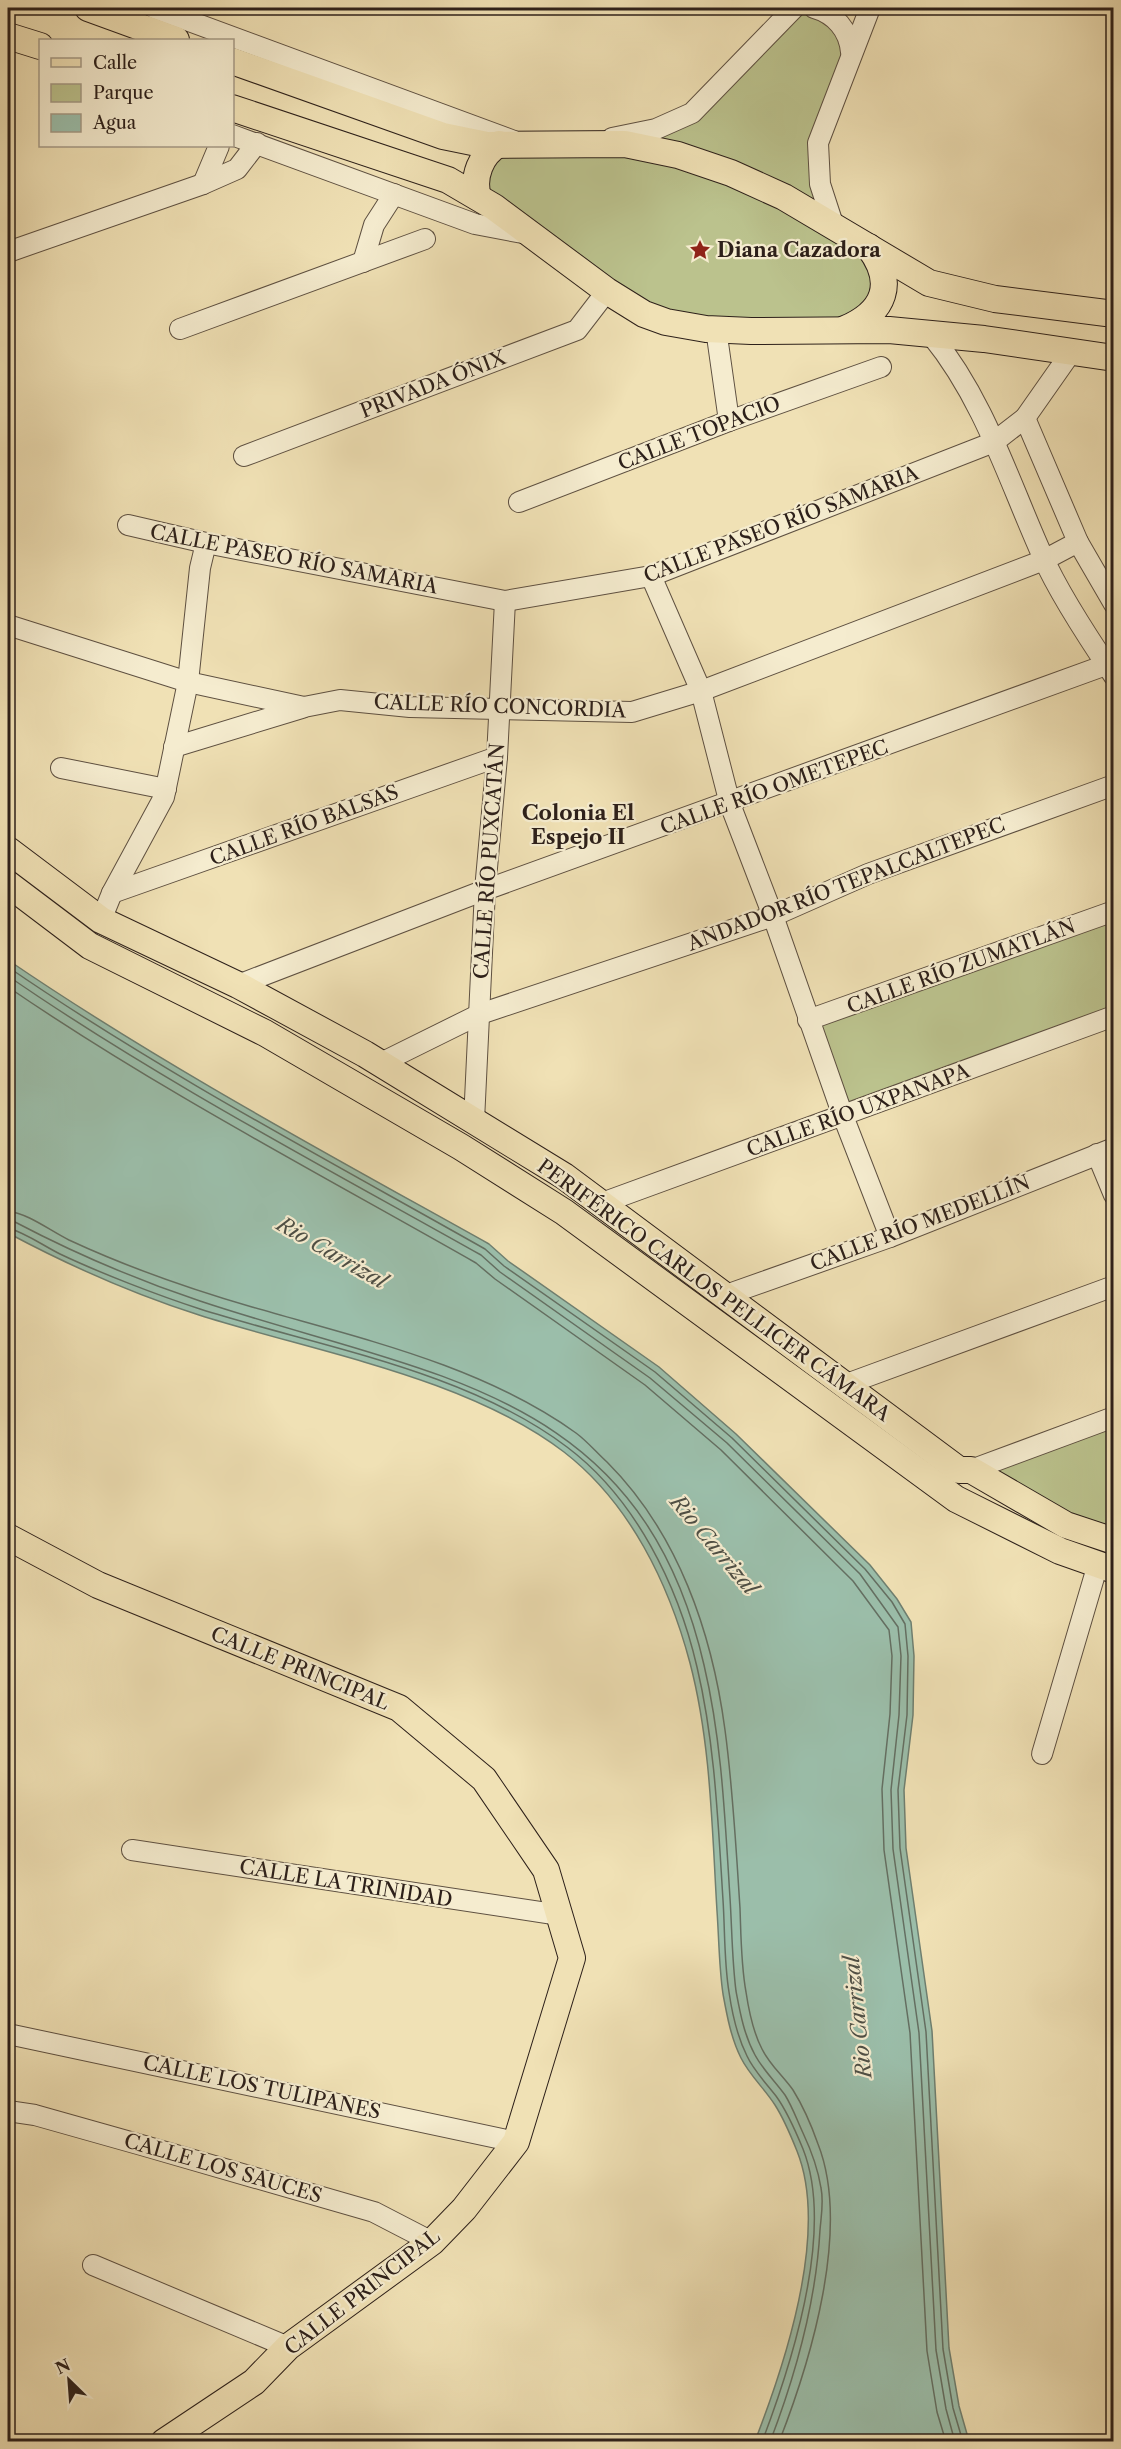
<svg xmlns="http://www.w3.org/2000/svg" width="1121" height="2449" viewBox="0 0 1121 2449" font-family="'Libre Caslon Text',serif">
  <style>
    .green { fill: #bbc28d; stroke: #747154; stroke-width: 1.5 }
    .water { fill: #9bbeaa; stroke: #6f7f70; stroke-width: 1.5 }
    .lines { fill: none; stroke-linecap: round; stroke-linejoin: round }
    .shore { stroke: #646f62; stroke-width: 1.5 }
    .minor-casing { stroke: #5e5041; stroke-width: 22 }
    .major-casing { stroke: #2d201a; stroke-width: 28 }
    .minor { stroke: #f5eccf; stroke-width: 20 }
    .major { stroke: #f0e1b5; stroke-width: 26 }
    .labels { text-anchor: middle; stroke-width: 4.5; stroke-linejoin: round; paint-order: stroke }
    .poi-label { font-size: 20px; font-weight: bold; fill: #2d201a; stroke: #f5eccf; text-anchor: start }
    .street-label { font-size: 20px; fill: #2d201a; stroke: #f5eccf }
    .neighbourhood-label { font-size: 21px; font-weight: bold; fill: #2d201a; stroke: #f5eccf }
    .water-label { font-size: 21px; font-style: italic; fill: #4e4f45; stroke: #f5eccf }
  </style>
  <rect width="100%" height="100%" fill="#f0e1b5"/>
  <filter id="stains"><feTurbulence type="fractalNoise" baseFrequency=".00333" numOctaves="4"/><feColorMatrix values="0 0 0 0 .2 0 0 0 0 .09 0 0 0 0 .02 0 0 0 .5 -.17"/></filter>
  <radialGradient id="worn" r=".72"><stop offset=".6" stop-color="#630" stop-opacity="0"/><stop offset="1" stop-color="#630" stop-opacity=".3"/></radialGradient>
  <g class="green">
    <polygon points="801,8 814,8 849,40 821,131 823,197 878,262 862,320 685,326 494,207 478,174 486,153 580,143 675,122"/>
    <polygon points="1113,910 1113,1016 843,1116 808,1020"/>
    <polygon points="1113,1417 1113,1541 971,1470"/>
  </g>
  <path class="water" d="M8,960C162,1065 326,1153 489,1244L508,1261L659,1367L736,1434L870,1565L897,1599L911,1622L914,1656L913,1715L904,1790L906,1848L932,2031L949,2348L959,2406L969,2441H755C785,2364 829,2231 797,2151C791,2136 784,2119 775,2105C765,2089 750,2076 741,2058C731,2038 727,2016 723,1994C719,1967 719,1939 717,1911C712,1829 711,1743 690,1663C669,1584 630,1503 564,1452C466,1377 315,1352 199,1315C133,1294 68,1265 8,1233Z"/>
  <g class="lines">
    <g class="shore">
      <path d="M8,967C161,1072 324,1158 485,1249L504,1266L655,1372L732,1438L865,1569L892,1602L905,1624L908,1656L907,1715L898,1790L900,1848L926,2032L943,2349L953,2408L963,2442"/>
      <path d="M8,976C159,1080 321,1165 481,1255L500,1272L650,1378L727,1443L860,1574L898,1627L901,1656L899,1715L891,1790L893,1849L919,2033L936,2350L946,2409L955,2442"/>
      <path d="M8,987C157,1089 318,1173 476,1263L495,1279L645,1385L721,1450L853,1581L889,1630L892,1656L890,1714L882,1789L884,1850L910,2033L927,2351L937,2412L946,2442"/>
      <path d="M8,1211C29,1214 49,1230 69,1240C127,1267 190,1289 252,1307C362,1339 481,1365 576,1433C587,1441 597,1453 607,1462C678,1533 712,1632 725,1730C733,1789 736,1848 740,1908C741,1936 741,1965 746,1992C749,2012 753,2032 762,2049C770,2065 783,2076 793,2090C803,2106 812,2127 818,2144C851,2228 811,2360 779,2442"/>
      <path d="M8,1220L15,1222C74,1253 137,1280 200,1301C427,1377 640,1387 704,1665C722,1741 725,1820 730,1898C732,1929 732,1960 736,1991C740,2012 744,2035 755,2055C763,2070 775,2081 785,2095C792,2106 797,2120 803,2133C811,2150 818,2169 821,2188C824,2202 821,2217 820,2230C816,2303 796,2374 770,2442"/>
      <path d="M8,1228C26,1233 42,1245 60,1254C100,1273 157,1295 200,1309C320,1347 465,1370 567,1447C635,1498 678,1585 697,1667C715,1743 718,1822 723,1900C725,1930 724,1962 729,1992C732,2013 737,2036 747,2056C754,2071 766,2083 776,2096C787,2111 796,2132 803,2149C835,2230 792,2363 762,2442"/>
    </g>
    <defs>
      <g id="minor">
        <polyline points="154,8 514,141"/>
        <path d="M814,8C835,14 849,30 851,52"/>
        <polyline points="232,135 475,224 528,234"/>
        <polyline points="612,138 656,129 692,113 794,8"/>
        <polyline points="203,184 219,146"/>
        <polyline points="833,224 820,184 818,143 870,8"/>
        <polyline points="8,252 203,184 237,169 257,143"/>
        <polyline points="363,262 374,225 394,194"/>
        <polyline points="180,329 425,239"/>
        <polyline points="716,329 729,421"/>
        <path d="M932,336C985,401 1009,482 1043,557C1059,594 1091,642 1114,676"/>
        <polyline points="1025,418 1078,542 1114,604"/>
        <polyline points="244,456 577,330 607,291"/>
        <polyline points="519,502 729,421 881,367"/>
        <polyline points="128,525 206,543 505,601 651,576 994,442 1025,418 1072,351"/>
        <polyline points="651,576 701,691 730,804 773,916 843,1116 890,1237"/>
        <polyline points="11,626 188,682 304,707 340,700 410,707 632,712 701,691 1044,560 1078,542"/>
        <polyline points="174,747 302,708"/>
        <polyline points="61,768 166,789"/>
        <polyline points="112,893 497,757"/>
        <polyline points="101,920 112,893 164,797 188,682 200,568 206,543"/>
        <polyline points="238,985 485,890 1114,662"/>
        <polyline points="808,1020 1114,911"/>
        <polyline points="379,1064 480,1014 773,916 868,874 1114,785"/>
        <polyline points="474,1121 485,890 497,757 505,601"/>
        <polyline points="1097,1154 1114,1195"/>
        <polyline points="602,1203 1114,1016"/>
        <polyline points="726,1295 890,1237 1114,1148"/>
        <polyline points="844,1385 1114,1286"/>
        <polyline points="971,1470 1114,1417"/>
        <polyline points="1042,1754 1098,1564"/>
        <polyline points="132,1850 560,1915"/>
        <polyline points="8,2034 516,2142"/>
        <polyline points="8,2111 35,2115 145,2146 374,2212 432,2242"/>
        <polyline points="93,2265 288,2347"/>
      </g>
      <g id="major">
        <polyline points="88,8 176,40"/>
        <polyline points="8,36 40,46"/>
        <polyline points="232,61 443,136 487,145 625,144 678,155 731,173 784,197 929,283 995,299 1114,314"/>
        <polyline points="232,108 448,180 494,207 607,291 644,314 666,322 706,329 751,331 889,330 984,339 1114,358"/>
        <path d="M478,197C472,177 481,154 499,144"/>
        <path d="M845,329C885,312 896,283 869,247"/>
        <polyline points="8,850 101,920 238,985 365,1054 564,1176 959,1470 971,1470 1066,1525 1114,1541"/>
        <polyline points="8,884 90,946 265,1033 461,1147 564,1212 956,1499 1060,1551 1114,1570"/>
        <polyline points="8,1537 98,1585 399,1708 484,1779 546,1870 572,1958 516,2142 464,2209 432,2242 288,2347 254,2382 164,2442"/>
      </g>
    </defs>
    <use href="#minor" class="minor-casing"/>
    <use href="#major" class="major-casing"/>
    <use href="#minor" class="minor"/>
    <use href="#major" class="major"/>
  </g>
  <defs>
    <symbol id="sight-bare" viewBox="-9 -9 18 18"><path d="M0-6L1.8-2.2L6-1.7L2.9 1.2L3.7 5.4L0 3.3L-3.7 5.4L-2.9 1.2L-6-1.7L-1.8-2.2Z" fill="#8f2418" stroke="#f5eccf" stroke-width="2.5" paint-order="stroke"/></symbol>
  </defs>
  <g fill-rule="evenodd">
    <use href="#sight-bare" x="685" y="235" width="30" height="30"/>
  </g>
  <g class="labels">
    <g class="poi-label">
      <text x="717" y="257">Diana Cazadora</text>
    </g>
    <g class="street-label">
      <text transform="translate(433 384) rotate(-21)" y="7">PRIVADA ÓNIX</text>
      <text transform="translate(699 433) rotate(-21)" y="7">CALLE TOPACIO</text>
      <text transform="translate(781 524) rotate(-21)" y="7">CALLE PASEO RÍO SAMARIA</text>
      <text transform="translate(294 559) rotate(11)" y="7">CALLE PASEO RÍO SAMARIA</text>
      <text transform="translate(500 706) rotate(2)" y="7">CALLE RÍO CONCORDIA</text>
      <text transform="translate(774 787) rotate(-20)" y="7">CALLE RÍO OMETEPEC</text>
      <text transform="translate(304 825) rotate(-20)" y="7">CALLE RÍO BALSAS</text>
      <text transform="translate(489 861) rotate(-86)" y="7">CALLE RÍO PUXCATÁN</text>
      <text transform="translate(846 884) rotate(-21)" y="7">ANDADOR RÍO TEPALCALTEPEC</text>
      <text transform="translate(961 966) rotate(-20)" y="7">CALLE RÍO ZUMATLÁN</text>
      <text transform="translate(858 1110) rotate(-20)" y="7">CALLE RÍO UXPANAPA</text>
      <text transform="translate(920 1223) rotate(-21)" y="7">CALLE RÍO MEDELLÍN</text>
      <text transform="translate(714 1290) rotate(36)" y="7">PERIFÉRICO CARLOS PELLICER CÁMARA</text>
      <text transform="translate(300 1668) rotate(22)" y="7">CALLE PRINCIPAL</text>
      <text transform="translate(346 1883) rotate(9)" y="7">CALLE LA TRINIDAD</text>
      <text transform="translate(262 2087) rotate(12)" y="7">CALLE LOS TULIPANES</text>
      <text transform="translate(223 2168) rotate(16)" y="7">CALLE LOS SAUCES</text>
      <text transform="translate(362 2292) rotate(-38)" y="7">CALLE PRINCIPAL</text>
    </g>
    <g class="neighbourhood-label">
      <text x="578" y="820">Colonia El<tspan x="578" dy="24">Espejo II</tspan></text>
    </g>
    <g class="water-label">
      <text transform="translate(332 1253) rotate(30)" y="7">Rio Carrizal</text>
      <text transform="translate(714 1545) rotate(50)" y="7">Rio Carrizal</text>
      <text transform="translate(858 2017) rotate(-96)" y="7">Rio Carrizal</text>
    </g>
  </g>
  <rect width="1121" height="2449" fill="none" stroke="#f0e1b5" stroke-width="30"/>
  <rect x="9" y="9" width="1103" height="2431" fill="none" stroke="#2d201a" stroke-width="3"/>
  <rect x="15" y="15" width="1091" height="2419" fill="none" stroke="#2d201a" stroke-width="1.5"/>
  <rect x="39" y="39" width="195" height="108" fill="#f5eccf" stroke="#a59a87" stroke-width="1.5"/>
  <rect x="51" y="58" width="30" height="9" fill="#f0e1b5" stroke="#a59a87" stroke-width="1.5"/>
  <text x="93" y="69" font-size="18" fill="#2d201a">Calle</text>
  <rect x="51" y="84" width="30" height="18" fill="#bbc28d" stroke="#a59a87" stroke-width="1.5"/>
  <text x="93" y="99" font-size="18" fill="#2d201a">Parque</text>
  <rect x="51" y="114" width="30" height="18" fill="#9bbeaa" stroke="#a59a87" stroke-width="1.5"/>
  <text x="93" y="129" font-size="18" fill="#2d201a">Agua</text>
  <g transform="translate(69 2380) rotate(335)" stroke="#f5eccf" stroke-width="4.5" paint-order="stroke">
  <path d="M0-4.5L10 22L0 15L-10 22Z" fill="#2d201a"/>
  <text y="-9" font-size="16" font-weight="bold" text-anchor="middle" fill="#2d201a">N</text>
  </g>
  <rect width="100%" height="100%" filter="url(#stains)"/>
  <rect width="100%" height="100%" fill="url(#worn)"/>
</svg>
